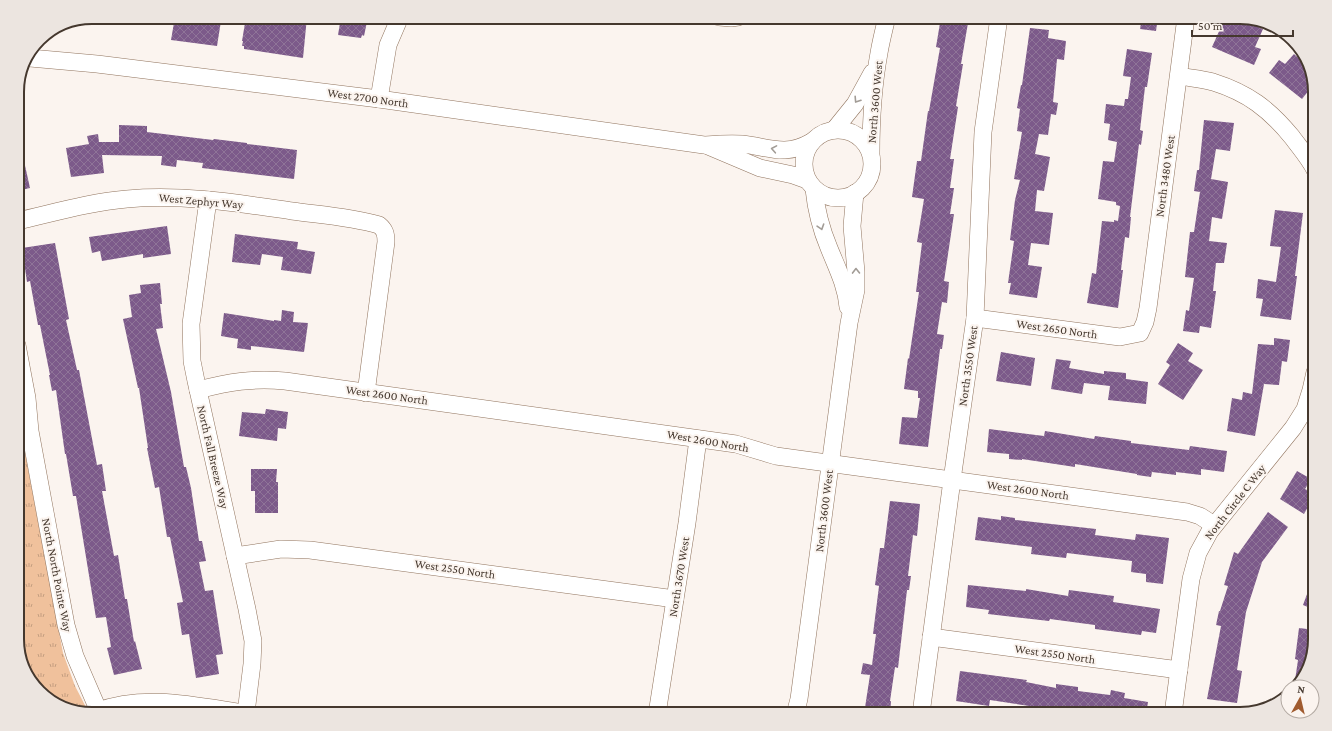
<svg xmlns="http://www.w3.org/2000/svg" width="1332" height="731" viewBox="0 0 1332 731" font-family="'Crimson Pro',serif">
  <style>
    .park { fill: url(#park-tufts) }
    .building { fill: url(#building-cross-hatch) }
    .lines { fill: none; stroke-linecap: round; stroke-linejoin: round }
    .minor-casing { stroke: #91745e; stroke-width: 18 }
    .minor { stroke: #fff; stroke-width: 17 }
    .oneway { stroke: #a29c96 }
    .labels { text-anchor: middle; stroke-width: 4; stroke-linejoin: round; paint-order: stroke }
    .street-label { font-size: 12px; fill: #45382e; stroke: #fbf4ef }
    .rim { fill: none; stroke: #45382e; stroke-width: 2 }
  </style>
  <defs>
    <pattern id="park-tufts" width="24" height="20" patternUnits="userSpaceOnUse"><rect width="24" height="20" fill="#f0c19c"/><path d="M3 7l-1-3M5 7V3M7 7l1-3M15 17l-1-3M17 17v-4M19 17l1-3" fill="none" stroke="#c49e80"/></pattern>
    <pattern id="building-cross-hatch" width="8" height="8" patternUnits="userSpaceOnUse"><rect width="8" height="8" fill="#7c5a8a"/><path d="M0 0l8 8M0 8l8-8" fill="none" stroke="#8f7498"/></pattern>
  </defs>
  <rect width="100%" height="100%" fill="#fbf4ef"/>
  <polygon class="park" points="17,420 23,442 63,653 75,686 89,713 55,704 27,677 17,643"/>
  <g class="building">
    <polygon points="175,17 195,17 221,21 217,46 171,40"/>
    <polygon points="246,17 307,17 303,58 244,49 244,46 242,46 243,41 242,41"/>
    <polygon points="341,17 368,17 364,36 362,35 361,38 338,35"/>
    <polygon points="941,17 969,17 961,64 963,64 956,106 958,107 950,159 954,159 950,188 954,188 950,214 954,214 944,281 949,282 947,303 942,302 937,334 944,335 942,349 940,349 928,447 899,444 902,417 917,418 920,398 918,398 918,391 904,389 908,358 909,359 919,292 916,292 922,243 917,242 924,199 912,197 917,161 921,161 928,111 929,111 940,48 936,47"/>
    <polygon points="1142,17 1158,17 1156,31 1140,29"/>
    <polygon points="1225,18 1242,25 1244,21 1263,29 1255,47 1261,49 1254,65 1212,47"/>
    <polygon points="1030,28 1049,30 1048,38 1066,41 1064,60 1057,59 1053,102 1058,103 1056,115 1051,114 1048,135 1039,134 1035,154 1050,157 1044,191 1037,190 1035,211 1053,213 1049,245 1031,243 1028,265 1042,267 1037,298 1009,294 1011,283 1008,283 1014,241 1010,240 1015,200 1020,180 1014,179 1022,132 1017,131 1020,109 1017,108 1021,85 1022,85"/>
    <polygon points="1127,49 1152,53 1147,87 1145,87 1140,130 1143,131 1141,145 1139,144 1130,217 1131,217 1129,238 1125,237 1121,270 1123,270 1118,308 1087,303 1092,273 1096,274 1102,221 1114,222 1114,220 1118,221 1120,206 1116,205 1116,202 1098,199 1103,161 1114,162 1117,142 1108,140 1110,124 1104,123 1106,104 1124,106 1125,99 1128,99 1131,77 1123,76"/>
    <polygon points="1294,54 1307,65 1314,84 1302,99 1269,73 1279,60 1285,64"/>
    <polygon points="1204,120 1234,123 1230,151 1216,149 1211,179 1228,182 1222,219 1212,217 1209,241 1227,243 1224,263 1216,263 1213,291 1216,291 1211,328 1200,326 1199,333 1183,331 1186,310 1189,311 1194,278 1185,277 1190,232 1194,232 1200,192 1194,191 1197,170 1199,170"/>
    <polygon points="119,125 147,126 147,132 213,140 214,139 247,143 247,144 297,150 294,179 202,168 203,163 177,160 176,167 161,165 162,156 102,155 104,173 71,177 66,148 89,144 87,136 98,134 99,142 119,142"/>
    <polygon points="17,152 22,152 30,188 17,191"/>
    <polygon points="1275,210 1303,213 1295,276 1297,276 1291,320 1260,316 1263,299 1256,298 1258,279 1276,282 1281,247 1270,246"/>
    <polygon points="167,226 171,254 143,258 143,254 102,261 100,251 92,253 89,237"/>
    <polygon points="235,234 298,242 297,249 315,252 311,274 281,270 283,257 262,254 260,265 232,262"/>
    <polygon points="55,243 69,319 66,320 77,370 79,370 97,465 102,464 106,491 102,491 114,556 118,555 125,599 127,599 134,642 135,641 142,669 114,675 107,648 111,647 106,617 96,618 76,496 73,496 66,454 65,454 56,390 52,391 49,375 50,375 40,325 38,325 30,281 27,282 22,248"/>
    <polygon points="160,283 162,304 160,304 163,328 156,329 171,392 184,467 186,467 191,488 199,541 202,541 206,561 199,562 205,591 213,590 223,654 216,655 219,674 196,678 189,634 182,635 177,603 183,602 170,537 167,537 159,487 155,488 147,448 148,448 139,388 138,388 123,319 132,317 129,295 141,293 140,285"/>
    <polygon points="282,310 294,312 293,322 308,323 304,352 251,346 251,350 237,348 238,339 221,336 224,313 274,321 274,320 281,321"/>
    <polygon points="1274,338 1290,340 1287,362 1282,361 1279,385 1264,384 1255,436 1227,431 1232,398 1242,400 1243,392 1252,394 1258,344 1274,345"/>
    <polygon points="1178,343 1193,353 1188,361 1203,370 1183,400 1158,384 1170,365 1166,362"/>
    <polygon points="1001,352 1035,358 1031,386 996,381"/>
    <polygon points="1056,359 1071,361 1069,368 1104,374 1104,371 1126,373 1126,379 1148,382 1146,404 1108,400 1110,386 1084,383 1082,394 1051,389"/>
    <polygon points="266,409 288,412 286,429 278,428 277,441 239,436 242,412 265,414"/>
    <polygon points="989,429 1044,436 1045,431 1094,439 1095,436 1131,441 1131,443 1189,450 1190,446 1227,451 1224,472 1201,469 1201,475 1176,472 1176,475 1152,472 1151,477 1137,475 1137,474 1075,464 1075,467 1022,459 1022,460 1009,459 1009,454 987,452"/>
    <polygon points="251,469 277,469 276,482 278,482 278,513 255,513 255,491 251,491"/>
    <polygon points="1297,471 1311,479 1305,489 1315,494 1304,514 1280,499"/>
    <polygon points="890,501 920,504 917,536 913,535 908,576 911,576 909,590 907,590 898,668 895,667 890,701 891,701 890,714 864,714 870,675 861,674 863,663 872,665 876,634 873,634 879,586 875,585 880,548 884,548"/>
    <polygon points="1268,512 1288,527 1262,562 1246,612 1237,670 1242,671 1237,703 1207,699 1221,626 1216,625 1219,611 1220,611 1228,586 1224,585 1234,552 1238,554"/>
    <polygon points="1001,516 1015,518 1015,520 1096,529 1095,535 1135,540 1136,534 1169,538 1163,584 1146,582 1146,574 1131,572 1132,561 1067,553 1066,558 1031,554 1032,547 975,540 978,517 1001,520"/>
    <polygon points="1314,575 1315,575 1315,610 1303,605"/>
    <polygon points="968,585 1026,591 1026,589 1068,596 1069,590 1114,596 1113,602 1160,609 1156,633 1142,631 1141,635 1095,629 1095,625 1050,619 1049,621 988,614 989,610 966,607"/>
    <polygon points="1299,628 1315,630 1315,639 1305,676 1294,687 1298,660 1295,659"/>
    <polygon points="960,671 1027,680 1026,682 1056,688 1056,684 1078,687 1078,691 1110,695 1111,690 1125,693 1124,698 1148,702 1146,714 1082,714 990,700 989,706 956,701"/>
  </g>
  <g class="lines">
    <defs>
      <g id="minor">
        <polyline points="719,17 731,18 738,17"/>
        <path d="M30,58L97,64L379,99L704,145C717,144 729,143 742,144C769,147 785,157 811,142"/>
        <path d="M1179,76C1190,78 1202,79 1213,82C1248,93 1269,109 1292,137C1300,148 1309,158 1315,170"/>
        <polyline points="379,99 388,45 400,17"/>
        <circle cx="838" cy="164" r="34"/>
        <polyline points="834,130 855,104 872,73"/>
        <polyline points="708,146 760,168 793,175 807,180"/>
        <path d="M871,153C871,119 873,86 879,53C881,41 884,29 887,17"/>
        <path d="M814,189C816,209 821,229 829,248C837,268 846,285 848,307"/>
        <polyline points="208,200 191,324 192,361 196,381 247,609 253,641 252,664 246,713"/>
        <path d="M17,221C53,213 90,202 127,199C183,194 237,203 292,211C321,215 351,217 379,225C385,230 386,234 386,242L366,393"/>
        <polyline points="975,318 1120,337 1140,333 1145,322 1148,308 1186,17"/>
        <polyline points="17,345 27,398 30,431 66,625 75,656 100,714"/>
        <path d="M198,390C229,382 252,378 285,381L736,444L776,456L1187,512L1200,516L1214,525"/>
        <polyline points="235,556 281,549 310,550 675,599"/>
        <polyline points="931,637 1179,670"/>
        <path d="M98,711C147,693 200,707 250,714"/>
        <polyline points="657,714 687,523 698,439"/>
        <polyline points="795,714 799,699 849,323 856,290 856,272 852,226 855,193"/>
        <polyline points="921,714 952,480 975,318 983,132 999,17"/>
        <polyline points="1173,714 1191,579 1198,553 1210,531 1293,428 1305,409 1311,390 1315,372"/>
      </g>
    </defs>
    <use href="#minor" class="minor-casing"/>
    <use href="#minor" class="minor"/>
  </g>
  <defs><path id="oneway-chevron" d="M-2-3.5L2.5 0L-2 3.5" fill="none" stroke-width="1.6" stroke-linecap="round" stroke-linejoin="round"/></defs>
  <g class="oneway">
    <use href="#oneway-chevron" transform="translate(857 100) rotate(123)"/>
    <use href="#oneway-chevron" transform="translate(774 149) rotate(-170)"/>
    <use href="#oneway-chevron" transform="translate(821 227) rotate(72)"/>
    <use href="#oneway-chevron" transform="translate(856 271) rotate(-91)"/>
  </g>
  <g class="labels">
    <g class="street-label">
      <text transform="translate(368 98) rotate(8)" y="4">West 2700 North</text>
      <text transform="translate(875 102) rotate(-85)" y="4">North 3600 West</text>
      <text transform="translate(1165 176) rotate(-82)" y="4">North 3480 West</text>
      <text transform="translate(201 201) rotate(5)" y="4">West Zephyr Way</text>
      <text transform="translate(1057 329) rotate(8)" y="4">West 2650 North</text>
      <text transform="translate(968 366) rotate(-82)" y="4">North 3550 West</text>
      <text transform="translate(387 395) rotate(8)" y="4">West 2600 North</text>
      <text transform="translate(708 441) rotate(10)" y="4">West 2600 North</text>
      <text transform="translate(213 457) rotate(77)" y="4">North Fall Breeze Way</text>
      <text transform="translate(1028 490) rotate(8)" y="4">West 2600 North</text>
      <text transform="translate(1235 502) rotate(-52)" y="4">North Circle C Way</text>
      <text transform="translate(824 511) rotate(-83)" y="4">North 3600 West</text>
      <text transform="translate(455 569) rotate(8)" y="4">West 2550 North</text>
      <text transform="translate(57 575) rotate(79)" y="4">North North Pointe Way</text>
      <text transform="translate(679 577) rotate(-81)" y="4">North 3670 West</text>
      <text transform="translate(1055 654) rotate(8)" y="4">West 2550 North</text>
    </g>
  </g>
  <path d="M0 0H1332V731H0ZM92 24H1240A68 68 0 0 1 1308 92V639A68 68 0 0 1 1240 707H92A68 68 0 0 1 24 639V92A68 68 0 0 1 92 24Z" fill="#ece5e0" fill-rule="evenodd"/>
  <path class="rim" d="M92 24H1240A68 68 0 0 1 1308 92V639A68 68 0 0 1 1240 707H92A68 68 0 0 1 24 639V92A68 68 0 0 1 92 24Z"/>
  <g transform="translate(1300 699) rotate(8)"><circle r="19" fill="#fbf4ef" stroke="#b2a9a2"/>
  <path d="M0-3L7 15L0 10L-7 15Z" fill="#a05b2f"/>
  <text y="-6" font-size="11" font-weight="bold" text-anchor="middle" fill="#45382e">N</text>
  </g>
  <path d="M1192 30v6h101v-6" fill="none" stroke="#45382e" stroke-width="2"/>
  <text x="1198" y="30" font-size="12" fill="#45382e" stroke="#fbf4ef" stroke-width="3" paint-order="stroke">50 m</text>
</svg>
